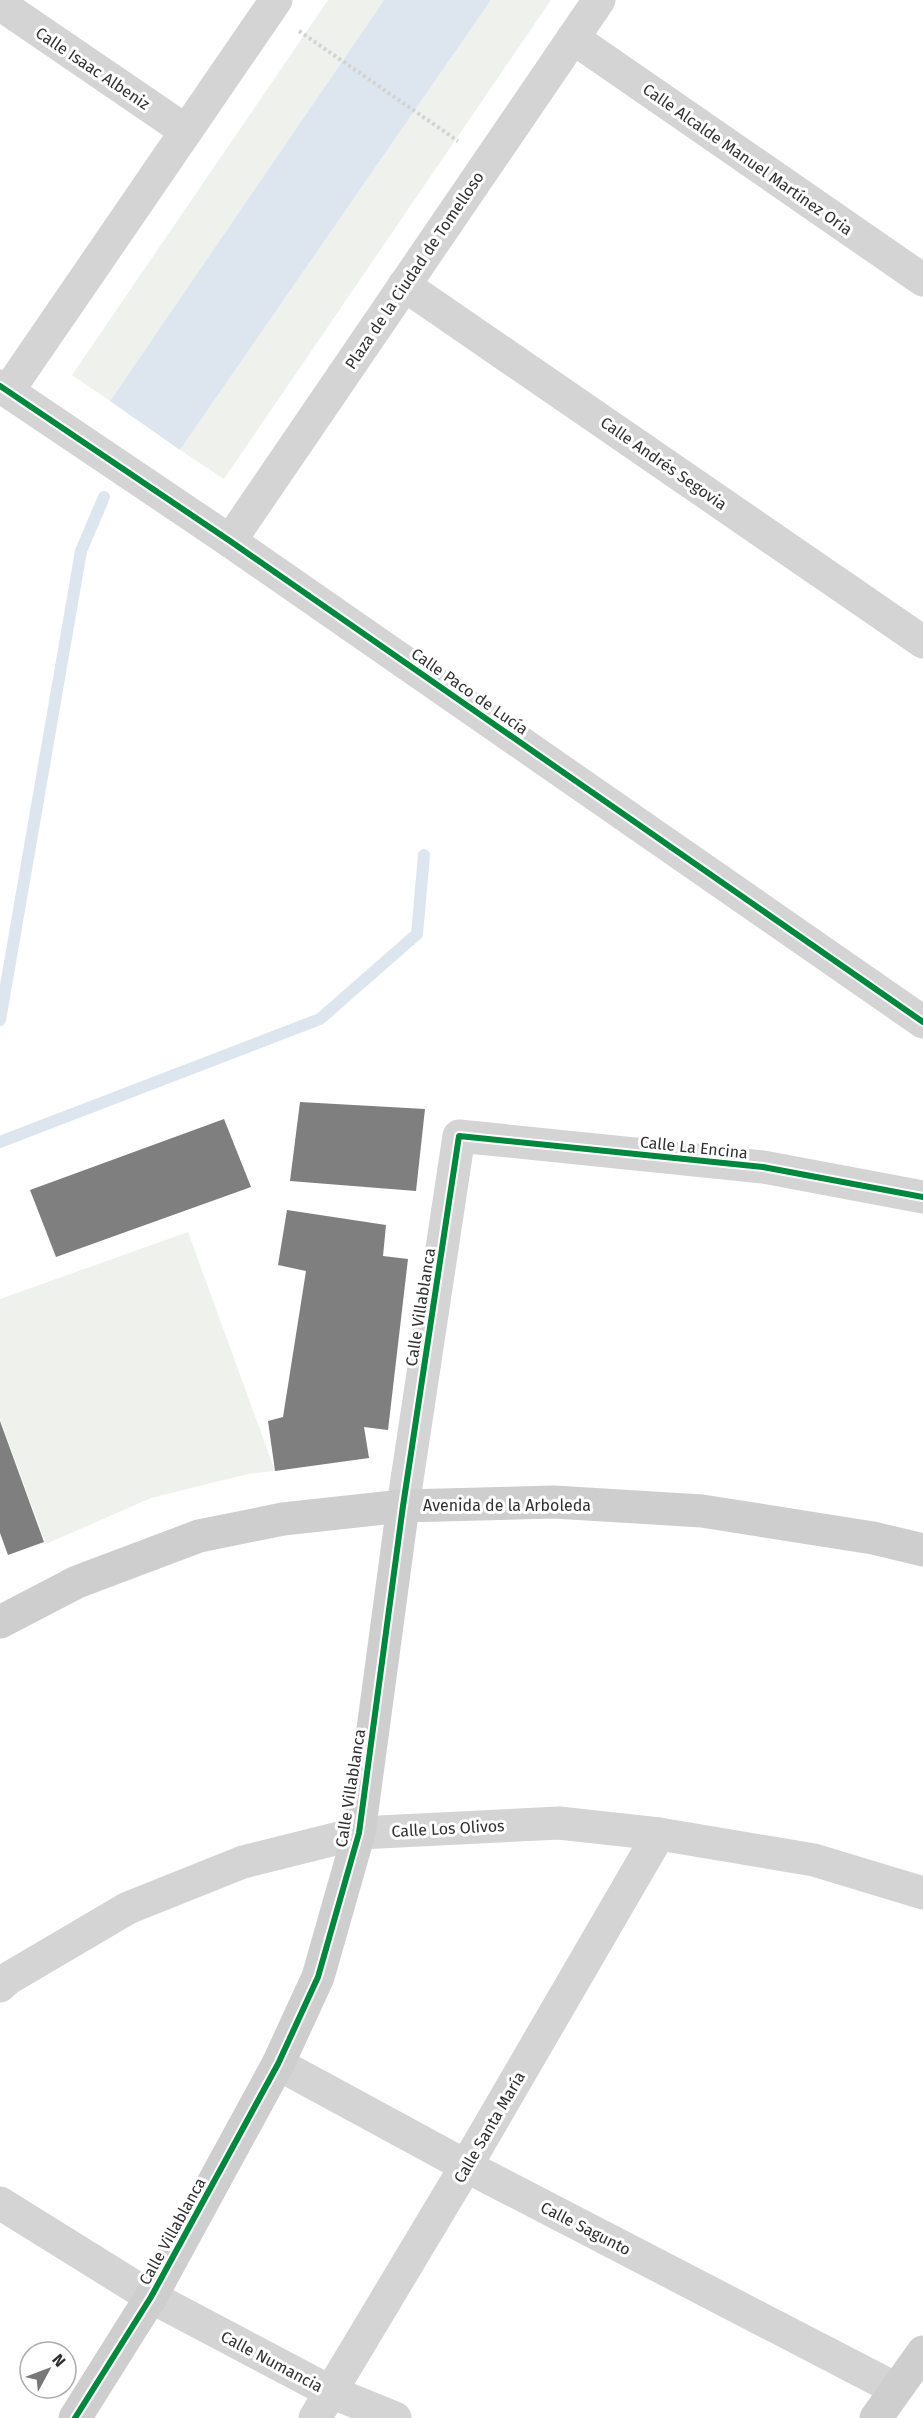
<svg xmlns="http://www.w3.org/2000/svg" width="923" height="2418" viewBox="0 0 923 2418" font-family="'Fira Sans',sans-serif">
  <style>
    .green { fill: #eff2ec }
    .water { fill: #dde6ef }
    .lines { fill: none; stroke-linecap: round; stroke-linejoin: round }
    .stream { stroke: #dde6ef; stroke-width: 12 }
    .building { fill: #7f7f7f }
    .path { stroke: #d3d3d3; stroke-width: 4; stroke-dasharray: 3 3; stroke-linecap: butt }
    .street { stroke: #d4d4d4; stroke-width: 33 }
    .secondary { stroke: #cecece; stroke-width: 33 }
    .cycleway-casing { stroke: #fff; stroke-width: 10 }
    .cycleway { stroke: #00873e; stroke-width: 6 }
    .labels { text-anchor: middle; stroke-width: 6; stroke-linejoin: round; paint-order: stroke }
    .street-label { font-size: 16px; fill: #303030; stroke: #fff }
  </style>
  <rect width="100%" height="100%" fill="#fff"/>
  <g class="green">
    <polygon points="328,0 384,0 110,401 72,375"/>
    <polygon points="491,0 551,0 224,479 180,450"/>
    <polygon points="188,1232 275,1471 248,1474 151,1498 46,1544 0,1419 0,1299"/>
  </g>
  <polygon class="water" points="384,0 491,0 180,450 110,401"/>
  <g class="lines">
    <g class="stream">
      <polyline points="0,1020 81,551 104,497"/>
      <polyline points="0,1142 320,1019 417,934 424,855"/>
    </g>
  </g>
  <g class="building">
    <polygon points="300,1102 425,1109 416,1191 290,1181"/>
    <polygon points="224,1119 251,1187 56,1257 30,1190"/>
    <polygon points="287,1210 386,1225 383,1256 408,1259 388,1430 364,1427 369,1458 275,1471 268,1421 283,1417 306,1271 278,1265"/>
    <polygon points="0,1421 44,1542 8,1555 0,1533"/>
  </g>
  <g class="lines">
    <polyline class="path" points="299,31 458,141"/>
    <g class="street">
      <polyline points="0,4 186,131"/>
      <polyline points="573,38 923,280"/>
      <polyline points="404,285 923,642"/>
      <polyline points="0,386 230,541 923,1022"/>
      <polyline points="8,391 276,0"/>
      <polyline points="230,541 599,0"/>
      <polyline points="403,1506 459,1136 763,1167 923,1197"/>
      <polyline points="0,1986 9,1978 128,1908 243,1862 359,1833 559,1823 659,1834 814,1860 923,1893"/>
      <polyline points="278,2064 466,2166 896,2389"/>
      <polyline points="0,2203 151,2297 331,2392 395,2418"/>
      <polyline points="315,2418 466,2166 659,1834"/>
    </g>
    <g class="secondary">
      <polyline points="0,1622 77,1582 199,1536 283,1519 403,1506 554,1502 702,1511 873,1538 923,1550"/>
      <polyline points="75,2418 151,2297 278,2064 318,1977 359,1833 403,1506"/>
      <polyline points="876,2418 923,2352"/>
    </g>
    <defs>
      <g id="cycleway">
        <polyline points="0,386 230,541 923,1022"/>
        <polyline points="75,2418 151,2297 278,2064 318,1977 359,1833 403,1506 459,1136 763,1167 923,1197"/>
      </g>
    </defs>
    <use href="#cycleway" class="cycleway-casing"/>
    <use href="#cycleway" class="cycleway"/>
  </g>
  <g class="labels">
    <g class="street-label">
      <text transform="translate(93 68) rotate(34)" y="6">Calle Isaac Albeniz</text>
      <text transform="translate(748 159) rotate(35)" y="6">Calle Alcalde Manuel Martínez Oria</text>
      <text transform="translate(414 270) rotate(-56)" y="6">Plaza de la Ciudad de Tomelloso</text>
      <text transform="translate(664 463) rotate(35)" y="6">Calle Andrés Segovia</text>
      <text transform="translate(470 691) rotate(35)" y="6">Calle Paco de Lucía</text>
      <text transform="translate(694 1147) rotate(6)" y="6">Calle La Encina</text>
      <text transform="translate(420 1307) rotate(-81)" y="6">Calle Villablanca</text>
      <text x="507" y="1511">Avenida de la Arboleda</text>
      <text transform="translate(350 1788) rotate(-81)" y="6">Calle Villablanca</text>
      <text transform="translate(448 1828) rotate(-3)" y="6">Calle Los Olivos</text>
      <text transform="translate(489 2127) rotate(-60)" y="6">Calle Santa María</text>
      <text transform="translate(586 2228) rotate(27)" y="6">Calle Sagunto</text>
      <text transform="translate(172 2231) rotate(-61)" y="6">Calle Villablanca</text>
      <text transform="translate(272 2361) rotate(28)" y="6">Calle Numancia</text>
    </g>
  </g>
  <g transform="translate(48 2370) rotate(49)"><circle r="28" fill="#ffffff" stroke="#acacac" stroke-width="1.5"/>
  <path d="M0-4.5L10 22L0 15L-10 22Z" fill="#787878"/>
  <text y="-9" font-size="16" font-weight="bold" text-anchor="middle" fill="#303030">N</text>
  </g>
</svg>
